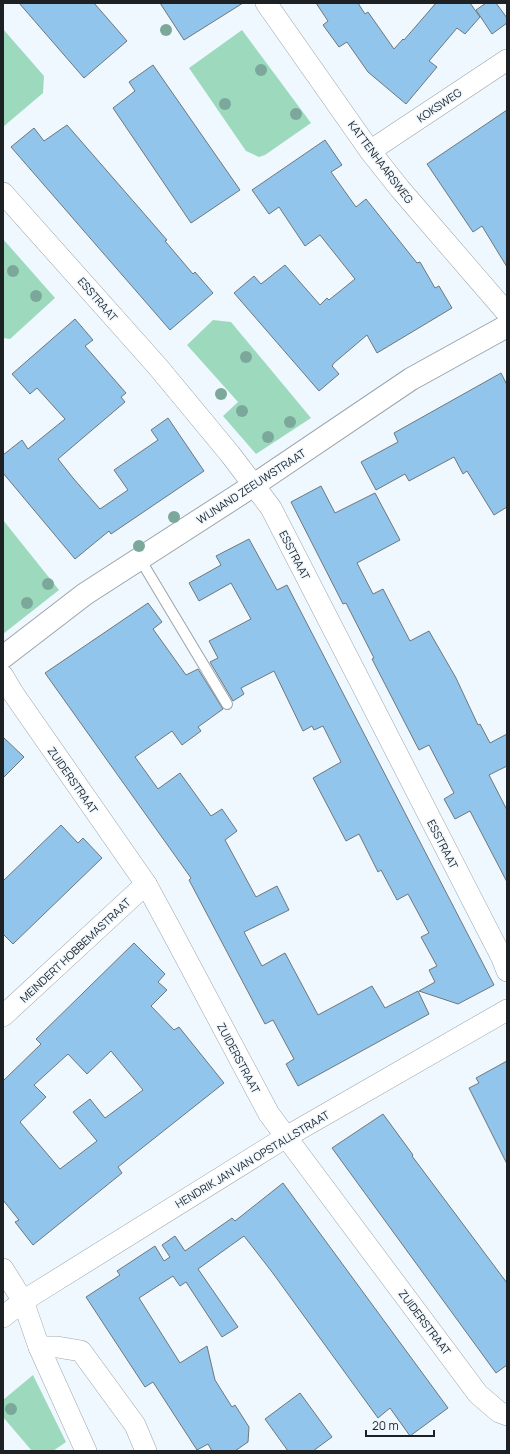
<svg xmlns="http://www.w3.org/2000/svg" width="510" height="1454" font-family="Manrope,sans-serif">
  <rect width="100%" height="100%" fill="#eff8ff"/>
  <g fill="#9ddabd">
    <path d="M 3,29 L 44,76 L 43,93 L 3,127 Z"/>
    <path d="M 242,30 L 311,123 L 265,155 L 259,157 L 246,151 L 189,68 Z"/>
    <path d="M 3,239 L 55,298 L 10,339 L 3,338 Z"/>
    <path d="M 213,320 L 231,322 L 311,418 L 256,454 L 223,416 L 238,402 L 187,345 Z"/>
    <path d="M 3,520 L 59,590 L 3,634 Z"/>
    <path d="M 33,1375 L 66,1442 L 53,1451 L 32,1451 L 3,1417 L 3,1400 Z"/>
  </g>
  <g fill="#92c5eb" stroke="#6f777c" fill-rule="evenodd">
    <path d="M 19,3 L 94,3 L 127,41 L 84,78 Z"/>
    <path d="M 160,3 L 243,3 L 184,40 Z"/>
    <path d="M 316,3 L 358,3 L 365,14 L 368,12 L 394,49 L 403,39 L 404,40 L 436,3 L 470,3 L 480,17 L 465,34 L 457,28 L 429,61 L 437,67 L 406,104 L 368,72 L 347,42 L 339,47 L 323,25 L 328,21 Z"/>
    <path d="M 486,3 L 496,3 L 507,18 L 507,23 L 492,34 L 476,10 Z"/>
    <path d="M 153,65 L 240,190 L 191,223 L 113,108 L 135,91 L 129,82 Z"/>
    <path d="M 507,110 L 507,267 L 482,226 L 473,232 L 427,164 Z"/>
    <path d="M 67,125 L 167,240 L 165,241 L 193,274 L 195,272 L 213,293 L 170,330 L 11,147 L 34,128 L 44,141 Z"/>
    <path d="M 325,140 L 342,165 L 331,172 L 356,207 L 366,199 L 417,263 L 420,262 L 435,288 L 439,286 L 452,308 L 377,353 L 367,335 L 334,363 L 332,366 L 339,374 L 319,391 L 234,293 L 254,276 L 261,284 L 285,265 L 320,305 L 327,298 L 329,300 L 355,279 L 320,235 L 305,246 L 279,207 L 269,214 L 252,190 Z"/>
    <path d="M 75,319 L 93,340 L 85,346 L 126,393 L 121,397 L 125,402 L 58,459 L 73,478 L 100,509 L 128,490 L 114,470 L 158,440 L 151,430 L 168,418 L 204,471 L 111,534 L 109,531 L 75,559 L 3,473 L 3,455 L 22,440 L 28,449 L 65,419 L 37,388 L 30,394 L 12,374 Z"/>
    <path d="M 501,373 L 507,385 L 507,507 L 494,515 L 467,471 L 463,474 L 454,457 L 409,481 L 405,474 L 376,490 L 361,462 L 398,442 L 394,433 Z"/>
    <path d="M 321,486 L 335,513 L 375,493 L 400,540 L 357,563 L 373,594 L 383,589 L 410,641 L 429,631 L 456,678 L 478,725 L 480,724 L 490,743 L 507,734 L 507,766 L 489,775 L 507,810 L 507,882 L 470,811 L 455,819 L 444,799 L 454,793 L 429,745 L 419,750 L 372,659 L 374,658 L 346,603 L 343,604 L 291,502 Z"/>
    <path d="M 249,539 L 277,590 L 287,585 L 494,985 L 458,1004 L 419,991 L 435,982 L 429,970 L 437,966 L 421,937 L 429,933 L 408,894 L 397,900 L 381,870 L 378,872 L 359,834 L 346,841 L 313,778 L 341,762 L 323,726 L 314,730 L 312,726 L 303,731 L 274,671 L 241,688 L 244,694 L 233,701 L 210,662 L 218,658 L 209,641 L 251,619 L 231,583 L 199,601 L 189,583 L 221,565 L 216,556 Z"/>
    <path d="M 148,603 L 162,622 L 153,629 L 186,675 L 198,669 L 223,709 L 198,727 L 201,731 L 182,745 L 172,731 L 135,757 L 158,789 L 180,773 L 211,816 L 222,809 L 237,831 L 225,840 L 256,897 L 277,886 L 289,910 L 244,932 L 262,966 L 285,953 L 318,1015 L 372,986 L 385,1008 L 418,991 L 429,1014 L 298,1086 L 286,1064 L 294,1059 L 273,1020 L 265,1024 L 189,880 L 191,878 L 45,673 Z"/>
    <path d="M 3,737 L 24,757 L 3,778 Z"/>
    <path d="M 61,825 L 78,843 L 83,838 L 102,858 L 13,944 L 3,934 L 3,881 Z"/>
    <path d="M 134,943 L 165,974 L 158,982 L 167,990 L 151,1006 L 174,1030 L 179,1027 L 224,1083 L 118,1167 L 122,1173 L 33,1245 L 15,1222 L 19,1220 L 3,1200 L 3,1081 L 41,1044 L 36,1039 ZM 111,1051 L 143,1090 L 105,1118 L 90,1099 L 73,1112 L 97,1141 L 60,1169 L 20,1122 L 46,1097 L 34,1085 L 68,1054 L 87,1074 Z"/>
    <path d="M 507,1061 L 507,1164 L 469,1088 L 479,1083 L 476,1078 Z"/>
    <path d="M 383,1114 L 413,1155 L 412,1156 L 507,1283 L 507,1365 L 496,1373 L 332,1148 Z"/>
    <path d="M 283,1183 L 448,1408 L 410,1436 L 390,1408 L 378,1418 L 272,1272 L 244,1236 L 198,1269 L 238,1327 L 222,1337 L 186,1282 L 180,1286 L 173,1276 L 139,1298 L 180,1363 L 207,1346 L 215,1380 L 232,1407 L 235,1405 L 249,1427 L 248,1442 L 235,1451 L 212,1451 L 208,1444 L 197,1450 L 153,1382 L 145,1387 L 86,1297 L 120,1275 L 117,1271 L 155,1246 L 164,1261 L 170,1257 L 162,1245 L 175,1236 L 185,1251 L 232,1218 L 235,1221 Z"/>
    <path d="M 300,1393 L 332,1437 L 313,1451 L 288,1451 L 265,1419 Z"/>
  </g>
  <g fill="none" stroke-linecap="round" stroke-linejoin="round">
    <g stroke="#9da5ab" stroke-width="12">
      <path id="lane" d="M 140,559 L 227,704"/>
    </g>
    <g stroke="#9da5ab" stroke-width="22">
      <g id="street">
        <path d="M 266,3 L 370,151 L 400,189 L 507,313"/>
        <path d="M 370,151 L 507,60"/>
        <path d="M 3,193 L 158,367 L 230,454 L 271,508 L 502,958 L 507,971"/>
        <path d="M 3,676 L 13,693 L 146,884 L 171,930 L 269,1114 L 478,1394 L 499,1412 L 507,1415"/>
        <path d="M 3,1016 L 146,884"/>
        <path d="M 3,1269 L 23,1301 L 39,1347 L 86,1451"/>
        <path d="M 3,1317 L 23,1301 L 286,1137 L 507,1010"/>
        <path d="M 39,1347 L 57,1347 L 81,1351 L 135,1425 L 146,1451"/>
      </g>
    </g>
    <g stroke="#9da5ab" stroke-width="24">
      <path id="secondary" d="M 3,657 L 85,594 L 254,485 L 411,379 L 507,326"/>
    </g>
    <use href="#lane" stroke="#fff" stroke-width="10"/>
    <use href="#street" stroke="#fff" stroke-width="21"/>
    <use href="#secondary" stroke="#fff" stroke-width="22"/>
  </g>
  <g fill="#7ca89b">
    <circle cx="166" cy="30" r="6"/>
    <circle cx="261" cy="70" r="6"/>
    <circle cx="225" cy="104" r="6"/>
    <circle cx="296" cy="114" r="6"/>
    <circle cx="13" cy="271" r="6"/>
    <circle cx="36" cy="296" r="6"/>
    <circle cx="246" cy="357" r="6"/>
    <circle cx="221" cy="394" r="6"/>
    <circle cx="242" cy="411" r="6"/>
    <circle cx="290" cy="422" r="6"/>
    <circle cx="268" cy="437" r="6"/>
    <circle cx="174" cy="517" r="6"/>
    <circle cx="139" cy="546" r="6"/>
    <circle cx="48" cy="584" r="6"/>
    <circle cx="27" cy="603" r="6"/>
    <circle cx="11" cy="1409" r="6"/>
  </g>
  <g text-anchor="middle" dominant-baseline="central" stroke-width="3" stroke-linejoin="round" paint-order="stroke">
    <g font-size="11" fill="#1e2124" stroke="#eff8ff">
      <text transform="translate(439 105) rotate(-34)">KOKSWEG</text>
      <text transform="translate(381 162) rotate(53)">KATTENHAARSWEG</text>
      <text transform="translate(98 299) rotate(49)">ESSTRAAT</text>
      <text transform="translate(251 486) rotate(-33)">WIJNAND ZEEUWSTRAAT</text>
      <text transform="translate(295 555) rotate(63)">ESSTRAAT</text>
      <text transform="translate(73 780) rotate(55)">ZUIDERSTRAAT</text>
      <text transform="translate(443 844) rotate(63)">ESSTRAAT</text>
      <text transform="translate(75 950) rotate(-43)">MEINDERT HOBBEMASTRAAT</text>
      <text transform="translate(239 1058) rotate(62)">ZUIDERSTRAAT</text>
      <text transform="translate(252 1159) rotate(-31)">HENDRIK JAN VAN OPSTALLSTRAAT</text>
      <text transform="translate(425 1322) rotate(53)">ZUIDERSTRAAT</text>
    </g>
  </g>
  <rect width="510" height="1454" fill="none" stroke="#1e2124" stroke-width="8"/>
  <path d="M366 1430v6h68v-6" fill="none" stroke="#1e2124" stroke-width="2"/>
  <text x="372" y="1430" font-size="12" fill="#1e2124" stroke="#eff8ff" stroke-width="3" paint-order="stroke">20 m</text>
</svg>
